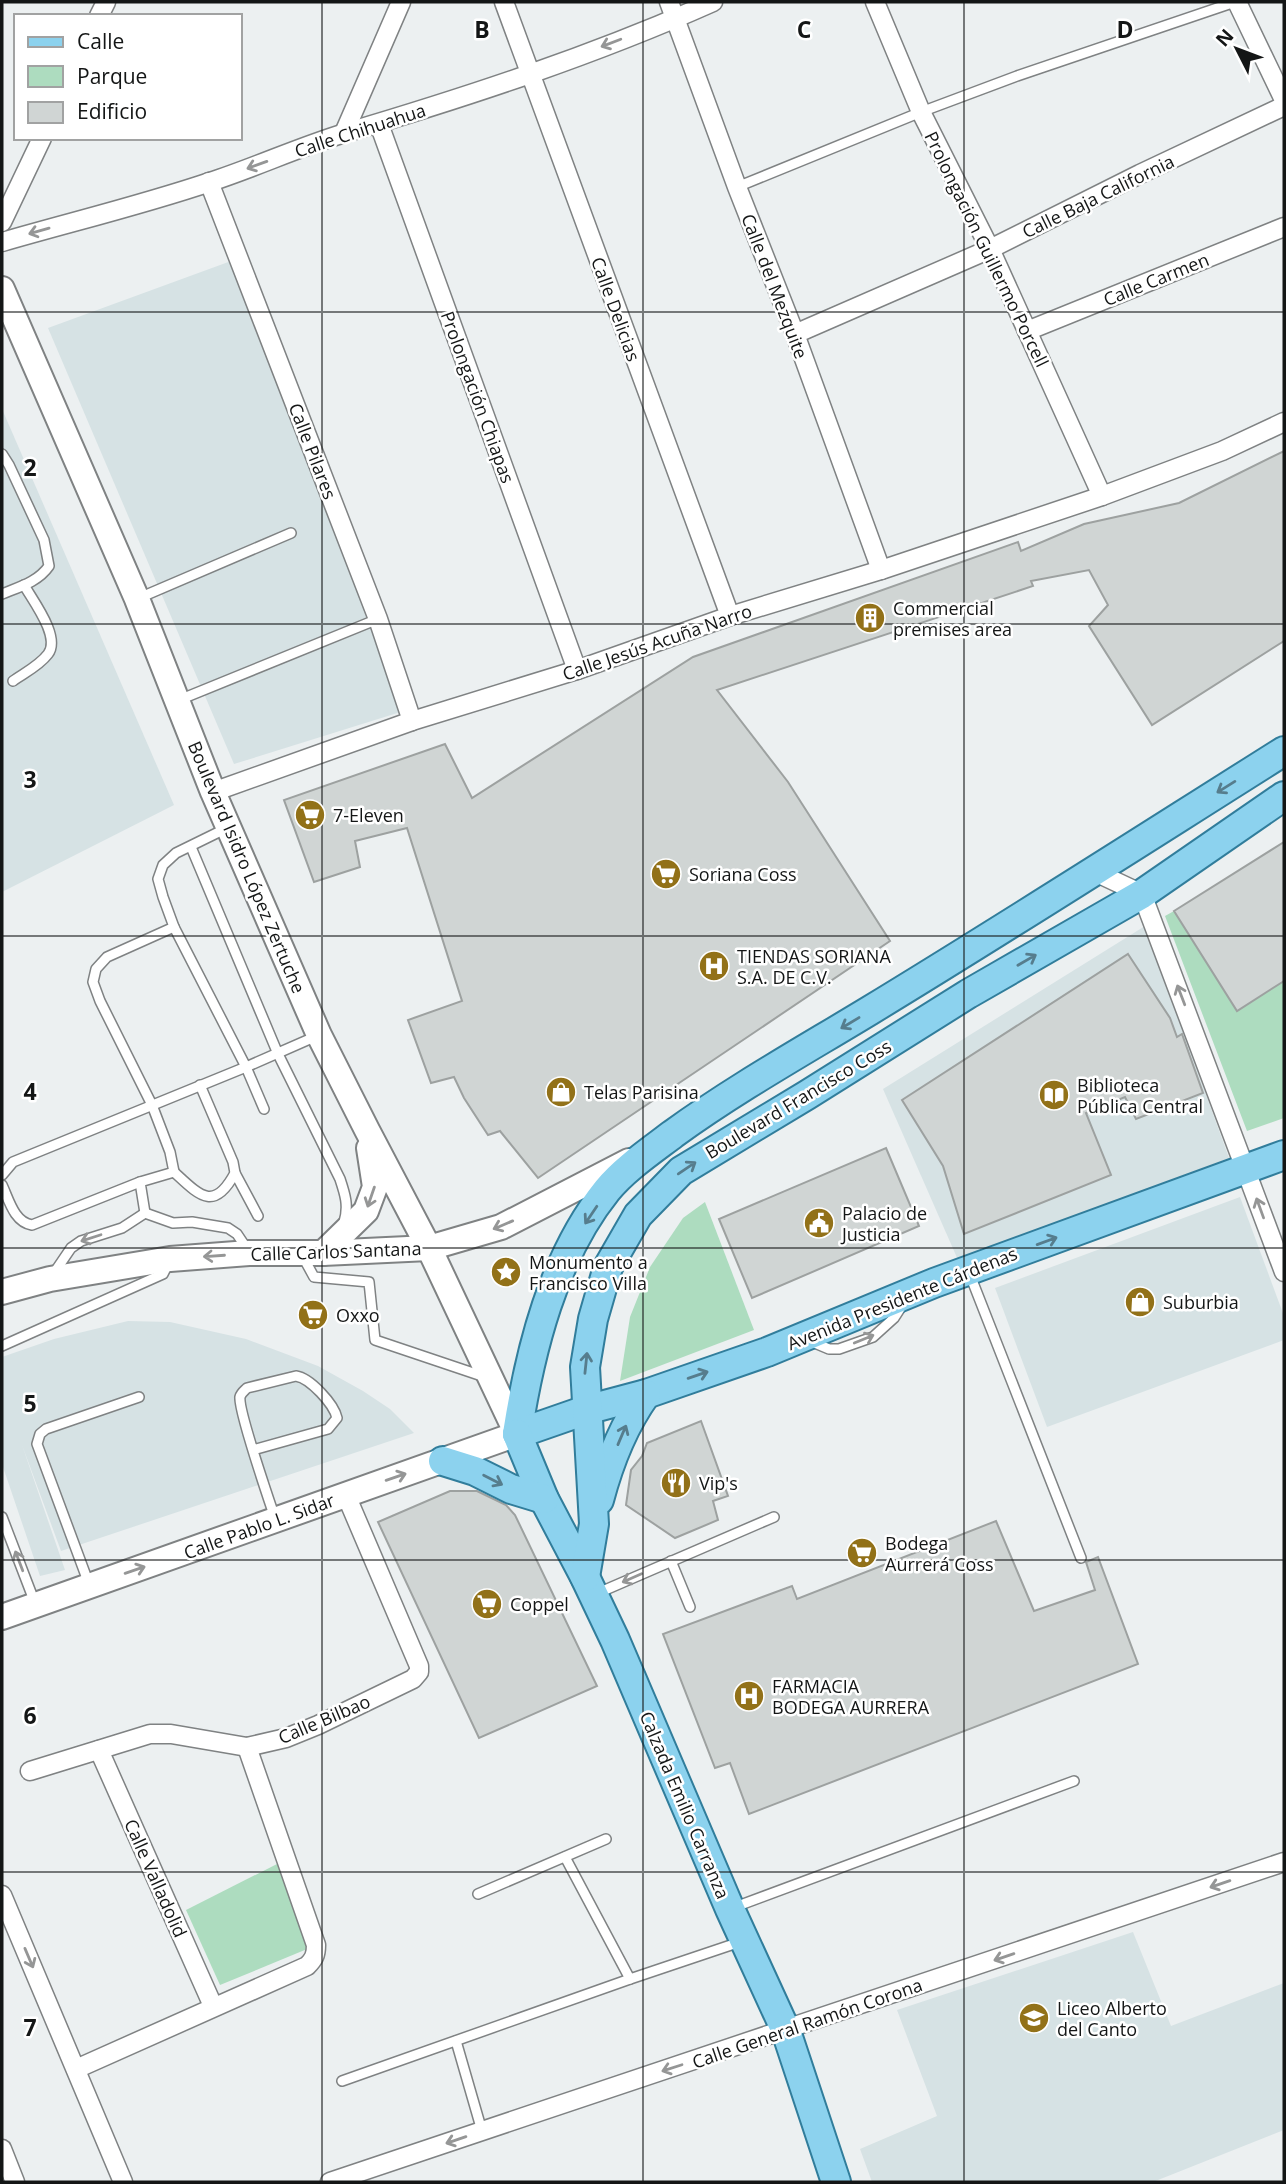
<svg xmlns="http://www.w3.org/2000/svg" width="1286" height="2184" font-family="'Open Sans',sans-serif">
  <rect width="100%" height="100%" fill="#ecf0f1"/>
  <g fill="#d6e2e4">
    <path d="M 242,257 L 407,710 L 234,764 L 48,328 Z"/>
    <path d="M 2,409 L 174,805 L 2,892 Z"/>
    <path d="M 1145,926 L 1229,1158 L 958,1260 L 883,1089 Z"/>
    <path d="M 1240,1197 L 1284,1316 L 1284,1340 L 1047,1427 L 995,1288 Z"/>
    <path d="M 128,1321 L 170,1322 L 246,1339 L 318,1366 L 363,1391 L 390,1409 L 414,1433 L 61,1551 L 22,1445 L 65,1570 L 40,1576 L 2,1464 L 2,1357 L 54,1339 Z"/>
    <path d="M 1133,1932 L 1171,2026 L 1284,1983 L 1284,2130 L 1153,2182 L 872,2182 L 860,2149 L 937,2116 L 897,2010 Z"/>
  </g>
  <g fill="#addcbf">
    <path d="M 1174,911 L 1237,1011 L 1283,981 L 1284,984 L 1284,1118 L 1247,1131 L 1165,916 Z"/>
    <path d="M 705,1202 L 754,1330 L 620,1381 L 630,1317 L 650,1267 L 683,1218 Z"/>
    <path d="M 277,1864 L 312,1947 L 220,1985 L 186,1910 Z"/>
  </g>
  <g fill="#d0d5d4" stroke="#9da1a0" stroke-width="2">
    <path d="M 1284,451 L 1284,641 L 1152,725 L 1089,626 L 1108,605 L 1089,570 L 1031,581 L 1033,586 L 717,690 L 788,782 L 890,941 L 538,1178 L 500,1131 L 488,1135 L 464,1098 L 454,1077 L 431,1083 L 408,1020 L 462,1001 L 407,828 L 355,841 L 360,867 L 314,882 L 284,800 L 445,744 L 472,798 L 693,657 L 1018,542 L 1021,551 L 1084,524 L 1179,503 Z"/>
    <path d="M 1284,842 L 1284,981 L 1237,1011 L 1174,911 Z"/>
    <path d="M 1128,954 L 1170,1018 L 1177,1037 L 1182,1034 L 1203,1093 L 1136,1119 L 1125,1097 L 1086,1113 L 1111,1175 L 964,1234 L 943,1166 L 902,1100 Z"/>
    <path d="M 886,1148 L 919,1226 L 752,1298 L 719,1219 Z"/>
    <path d="M 701,1421 L 728,1496 L 713,1501 L 718,1520 L 675,1538 L 626,1505 L 631,1470 L 642,1456 L 647,1443 Z"/>
    <path d="M 450,1491 L 477,1491 L 506,1505 L 515,1515 L 597,1686 L 479,1738 L 378,1522 Z"/>
    <path d="M 996,1521 L 1034,1611 L 1095,1590 L 1086,1562 L 1098,1557 L 1138,1664 L 749,1814 L 730,1763 L 715,1768 L 663,1634 L 792,1586 L 797,1599 Z"/>
  </g>
  <g fill="none" stroke-linecap="round" stroke-linejoin="round">
    <g stroke="#7f8283" stroke-width="12">
      <g id="lane">
        <path d="M 737,187 L 921,112 L 1017,76 L 1235,2"/>
        <path d="M 2,454 L 9,465 L 44,540 L 49,566 C 38,582 19,587 2,594"/>
        <path d="M 139,598 L 291,533"/>
        <path d="M 13,681 C 24,673 39,666 48,654 C 61,637 33,601 24,585"/>
        <path d="M 179,700 L 378,619"/>
        <path d="M 191,847 L 278,1054 L 340,1179 C 345,1194 349,1206 344,1222"/>
        <path d="M 174,927 L 246,1067 L 264,1109"/>
        <path d="M 174,1172 C 200,1196 214,1212 235,1173 L 233,1162 L 200,1085"/>
        <path d="M 235,1173 L 258,1216"/>
        <path d="M 2,1175 L 13,1162 L 246,1067 L 319,1035"/>
        <path d="M 2,1185 C 9,1200 14,1222 32,1225 L 140,1182"/>
        <path d="M 145,1213 L 140,1182 L 174,1172 L 170,1152 L 152,1105 L 100,1001 L 93,982 L 96,969 L 107,957 L 174,927 L 163,897 L 158,879 L 163,865 L 176,853 L 227,828"/>
        <path d="M 145,1213 L 173,1223 L 192,1222 L 228,1228 L 237,1234 L 247,1249"/>
        <path d="M 302,1255 L 314,1277 L 369,1282 L 375,1340 L 485,1377"/>
        <path d="M 54,1273 L 71,1248 L 81,1241 L 122,1228 L 145,1213"/>
        <path d="M 970,1275 L 1081,1558"/>
        <path d="M 810,1341 L 829,1349 L 839,1349 L 873,1337 L 894,1318 L 903,1304"/>
        <path d="M 2,1346 L 163,1274 L 168,1264"/>
        <path d="M 253,1450 L 328,1429 L 337,1418 C 334,1404 310,1378 296,1376 L 247,1388 C 244,1391 241,1393 240,1397 C 238,1410 269,1500 275,1518"/>
        <path d="M 2,1517 L 35,1603"/>
        <path d="M 671,1561 L 690,1607"/>
        <path d="M 89,1584 L 37,1444 L 40,1434 L 46,1429 L 139,1397"/>
        <path d="M 598,1593 L 774,1517"/>
        <path d="M 565,1857 L 630,1979"/>
        <path d="M 478,1894 L 606,1839"/>
        <path d="M 735,1907 L 1074,1781"/>
        <path d="M 456,2041 L 482,2131"/>
        <path d="M 342,2081 L 630,1979 L 740,1942"/>
      </g>
    </g>
    <g stroke="#7f8283" stroke-width="21">
      <g id="street">
        <path d="M 504,2 L 730,616"/>
        <path d="M 669,2 L 737,187 L 795,334 L 881,570"/>
        <path d="M 875,2 L 921,112 L 990,249 L 1102,496"/>
        <path d="M 1237,2 L 1284,100"/>
        <path d="M 99,16 L 106,2"/>
        <path d="M 379,124 L 577,670"/>
        <path d="M 344,133 L 401,2"/>
        <path d="M 209,182 L 378,619 L 412,721"/>
        <path d="M 2,222 L 42,138"/>
        <path d="M 2,242 C 71,222 142,205 210,182 C 256,167 299,147 345,133 C 470,96 594,55 713,2"/>
        <path d="M 1027,331 L 1284,227"/>
        <path d="M 795,334 L 990,249 L 1140,174 L 1284,106"/>
        <path d="M 213,792 L 412,721 L 577,670 L 730,616 L 881,570 L 1102,496 L 1222,451 L 1284,422"/>
        <path d="M 1093,871 L 1142,894 L 1284,1272"/>
        <path d="M 99,1750 L 213,2006"/>
        <path d="M 30,1771 L 150,1734 L 171,1734 L 247,1747 L 286,1738 L 318,1725 L 413,1679 L 419,1672 L 419,1666 L 346,1495"/>
        <path d="M 2,1895 L 123,2182"/>
        <path d="M 76,2069 L 307,1966 C 314,1959 316,1955 316,1945 L 247,1747"/>
        <path d="M 2,2149 L 15,2182"/>
        <path d="M 330,2182 L 1284,1862"/>
      </g>
    </g>
    <g stroke="#7f8283" stroke-width="28">
      <g id="secondary">
        <path d="M 2,289 L 137,599 L 213,792 L 319,1035 L 367,1130 L 429,1248 L 517,1434 L 2,1617"/>
        <path d="M 323,1253 L 366,1211 L 375,1187 L 369,1148"/>
        <path d="M 2,1292 L 50,1279 L 170,1259 L 249,1253 L 323,1253 L 429,1248 L 501,1227 L 629,1161"/>
      </g>
    </g>
    <g stroke="#317d9b" stroke-width="32">
      <g id="primary">
        <path d="M 517,1434 C 530,1350 553,1257 607,1190 C 624,1169 652,1150 673,1134 C 735,1089 803,1051 869,1011 C 1009,926 1146,838 1284,751"/>
        <path d="M 517,1434 L 586,1410 L 646,1394 L 767,1352 L 934,1283 L 1284,1155"/>
        <path d="M 517,1434 L 544,1499 L 585,1577 L 615,1640 L 730,1909 L 786,2031 L 836,2182"/>
        <path d="M 443,1461 L 475,1471 L 511,1489 L 544,1499"/>
        <path d="M 599,1500 C 609,1462 623,1426 646,1394"/>
        <path d="M 585,1577 L 594,1524 L 585,1367 L 593,1319 L 608,1267 L 638,1215 L 681,1171 L 807,1095 L 968,994 L 1142,894 L 1284,796"/>
      </g>
    </g>
    <use href="#lane" stroke="#fff" stroke-width="9"/>
    <use href="#street" stroke="#fff" stroke-width="18"/>
    <use href="#secondary" stroke="#fff" stroke-width="24"/>
    <use href="#primary" stroke="#8cd2ee" stroke-width="28"/>
  </g>
  <defs><path id="oneway-shaft" d="M-6 0H5M1.5-3L5.5 0L1.5 3" fill="none" stroke-width="1.6" stroke-linecap="round" stroke-linejoin="round" transform="scale(1.75)"/></defs>
  <g stroke="#959696">
    <use href="#oneway-shaft" transform="translate(611 43) rotate(159)"/>
    <use href="#oneway-shaft" transform="translate(257 165) rotate(160)"/>
    <use href="#oneway-shaft" transform="translate(39 231) rotate(164)"/>
    <use href="#oneway-shaft" transform="translate(1181 995) rotate(-111)"/>
    <use href="#oneway-shaft" transform="translate(371 1197) rotate(109)"/>
    <use href="#oneway-shaft" transform="translate(1260 1208) rotate(-110)"/>
    <use href="#oneway-shaft" transform="translate(503 1225) rotate(157)"/>
    <use href="#oneway-shaft" transform="translate(91 1238) rotate(162)"/>
    <use href="#oneway-shaft" transform="translate(214 1256) rotate(176)"/>
    <use href="#oneway-shaft" transform="translate(864 1339) rotate(-22)"/>
    <use href="#oneway-shaft" transform="translate(396 1477) rotate(-19)"/>
    <use href="#oneway-shaft" transform="translate(19 1561) rotate(-111)"/>
    <use href="#oneway-shaft" transform="translate(135 1570) rotate(-19)"/>
    <use href="#oneway-shaft" transform="translate(632 1578) rotate(156)"/>
    <use href="#oneway-shaft" transform="translate(1220 1884) rotate(161)"/>
    <use href="#oneway-shaft" transform="translate(1004 1957) rotate(161)"/>
    <use href="#oneway-shaft" transform="translate(29 1958) rotate(67)"/>
    <use href="#oneway-shaft" transform="translate(672 2068) rotate(162)"/>
    <use href="#oneway-shaft" transform="translate(456 2140) rotate(161)"/>
  </g>
  <g stroke="#567d8d">
    <use href="#oneway-shaft" transform="translate(1226 787) rotate(148)"/>
    <use href="#oneway-shaft" transform="translate(1027 960) rotate(-30)"/>
    <use href="#oneway-shaft" transform="translate(850 1023) rotate(149)"/>
    <use href="#oneway-shaft" transform="translate(687 1168) rotate(-34)"/>
    <use href="#oneway-shaft" transform="translate(591 1215) rotate(124)"/>
    <use href="#oneway-shaft" transform="translate(1047 1241) rotate(-20)"/>
    <use href="#oneway-shaft" transform="translate(586 1363) rotate(-84)"/>
    <use href="#oneway-shaft" transform="translate(698 1375) rotate(-19)"/>
    <use href="#oneway-shaft" transform="translate(622 1435) rotate(-67)"/>
    <use href="#oneway-shaft" transform="translate(493 1480) rotate(27)"/>
  </g>
  <path fill="none" stroke="#141616" stroke-width="2" stroke-opacity="0.55" d="M 322,2 L 322,2182M 643,2 L 643,2182M 964,2 L 964,2182M 2,312 L 1284,312M 2,624 L 1284,624M 2,936 L 1284,936M 2,1248 L 1284,1248M 2,1560 L 1284,1560M 2,1872 L 1284,1872"/>
  <defs>
    <g id="building-disc" transform="scale(1.575)"><circle r="9.5" fill="#927118" stroke="#fff"/><path d="M-4-6H4V6H1V3H-1V6H-4ZM-2.5-4.3h1.7v1.8h-1.7ZM.8-4.3h1.7v1.8H.8ZM-2.5-1h1.7V.8h-1.7ZM.8-1h1.7V.8H.8Z" fill="#fff"/></g>
    <g id="supermarket-disc" transform="scale(1.575)"><circle r="9.5" fill="#927118" stroke="#fff"/><path d="M-6-5.5h2.5l.6 2H6L4.5 2H-2.5L-4.4-4H-6ZM-1.5 3.2a1.3 1.3 0 1 0 .1 0ZM3 3.2a1.3 1.3 0 1 0 .1 0Z" fill="#fff"/></g>
    <g id="hospital-disc" transform="scale(1.575)"><circle r="9.5" fill="#927118" stroke="#fff"/><path d="M-5-5h3v3.5h4V-5h3V5h-3V1.5h-4V5h-3Z" fill="#fff"/></g>
    <g id="shop-disc" transform="scale(1.575)"><circle r="9.5" fill="#927118" stroke="#fff"/><path d="M-5-2.5h2.3a2.7 3.5 0 0 1 5.4 0H5L5.5 6h-11ZM-1.5-2.5h3a1.5 2.3 0 0 0-3 0Z" fill="#fff"/></g>
    <g id="library-disc" transform="scale(1.575)"><circle r="9.5" fill="#927118" stroke="#fff"/><path d="M-6-4Q-3-5.5-.7-3.5V5Q-3 3-6 4ZM6-4Q3-5.5 .7-3.5V5Q3 3 6 4Z" fill="#fff"/></g>
    <g id="civic-disc" transform="scale(1.575)"><circle r="9.5" fill="#927118" stroke="#fff"/><path d="M-.6-6.5H3V-4.5H.6V-3L4-1V1h2V6H-6V1h2V-1L-.6-3ZM-1.2 2.5V6h2.4V2.5Z" fill="#fff"/></g>
    <g id="sight-disc" transform="scale(1.575)"><circle r="9.5" fill="#927118" stroke="#fff"/><path d="M0-6L1.8-2.2L6-1.7L2.9 1.2L3.7 5.4L0 3.3L-3.7 5.4L-2.9 1.2L-6-1.7L-1.8-2.2Z" fill="#fff"/></g>
    <g id="restaurant-disc" transform="scale(1.575)"><circle r="9.5" fill="#927118" stroke="#fff"/><path d="M-5-6h1v4h1v-4h1v4h1v-4h1v5L-1.5 .5V6h-2V.5L-5-1ZM5-6V6H3V1.5H1.5Q1.5-4 5-6Z" fill="#fff"/></g>
    <g id="school-disc" transform="scale(1.575)"><circle r="9.5" fill="#927118" stroke="#fff"/><path d="M0-5L7-2L0 1L-7-2ZM-4 1L0 2.5L4 1V4Q0 6-4 4Z" fill="#fff"/></g>
  </defs>
  <g fill-rule="evenodd">
    <use href="#building-disc" x="870" y="618"/>
    <use href="#supermarket-disc" x="310" y="815"/>
    <use href="#supermarket-disc" x="666" y="874"/>
    <use href="#hospital-disc" x="714" y="966"/>
    <use href="#shop-disc" x="561" y="1092"/>
    <use href="#library-disc" x="1054" y="1095"/>
    <use href="#civic-disc" x="819" y="1223"/>
    <use href="#sight-disc" x="506" y="1272"/>
    <use href="#shop-disc" x="1140" y="1302"/>
    <use href="#supermarket-disc" x="313" y="1315"/>
    <use href="#restaurant-disc" x="676" y="1483"/>
    <use href="#supermarket-disc" x="862" y="1553"/>
    <use href="#supermarket-disc" x="487" y="1604"/>
    <use href="#hospital-disc" x="749" y="1696"/>
    <use href="#school-disc" x="1034" y="2018"/>
  </g>
  <g text-anchor="middle" dominant-baseline="central" stroke-width="5" stroke-linejoin="round" paint-order="stroke">
    <g font-size="18" fill="#141616" stroke="#fff">
      <text transform="translate(360 130) rotate(-18)">Calle Chihuahua</text>
      <text transform="translate(1098 196) rotate(-26)">Calle Baja California</text>
      <text transform="translate(987 249) rotate(64)">Prolongación Guillermo Porcell</text>
      <text transform="translate(1156 279) rotate(-22)">Calle Carmen</text>
      <text transform="translate(775 286) rotate(69)">Calle del Mezquite</text>
      <text transform="translate(616 309) rotate(70)">Calle Delicias</text>
      <text transform="translate(478 397) rotate(70)">Prolongación Chiapas</text>
      <text transform="translate(313 451) rotate(69)">Calle Pilares</text>
      <text transform="translate(657 642) rotate(-19)">Calle Jesús Acuña Narro</text>
      <text transform="translate(247 867) rotate(67)">Boulevard Isidro López Zertuche</text>
      <text transform="translate(798 1099) rotate(-31)">Boulevard Francisco Coss</text>
      <text transform="translate(336 1251) rotate(-2)">Calle Carlos Santana</text>
      <text transform="translate(902 1298) rotate(-22)">Avenida Presidente Cárdenas</text>
      <text transform="translate(259 1526) rotate(-20)">Calle Pablo L. Sidar</text>
      <text transform="translate(324 1719) rotate(-23)">Calle Bilbao</text>
      <text transform="translate(685 1805) rotate(67)">Calzada Emilio Carranza</text>
      <text transform="translate(156 1878) rotate(66)">Calle Valladolid</text>
      <text transform="translate(807 2023) rotate(-19)">Calle General Ramón Corona</text>
    </g>
    <g font-size="18" fill="#141616" stroke="#fff" text-anchor="start">
      <text x="893" y="608">Commercial<tspan x="893" dy="21">premises area</tspan></text>
      <text x="333" y="815">7-Eleven</text>
      <text x="689" y="874">Soriana Coss</text>
      <text x="737" y="956">TIENDAS SORIANA<tspan x="737" dy="21">S.A. DE C.V.</tspan></text>
      <text x="1077" y="1085">Biblioteca<tspan x="1077" dy="21">Pública Central</tspan></text>
      <text x="584" y="1092">Telas Parisina</text>
      <text x="842" y="1213">Palacio de<tspan x="842" dy="21">Justicia</tspan></text>
      <text x="529" y="1262">Monumento a<tspan x="529" dy="21">Francisco Villa</tspan></text>
      <text x="1163" y="1302">Suburbia</text>
      <text x="336" y="1315">Oxxo</text>
      <text x="699" y="1483">Vip's</text>
      <text x="885" y="1543">Bodega<tspan x="885" dy="21">Aurrerá Coss</tspan></text>
      <text x="510" y="1604">Coppel</text>
      <text x="772" y="1686">FARMACIA<tspan x="772" dy="21">BODEGA AURRERA</tspan></text>
      <text x="1057" y="2008">Liceo Alberto<tspan x="1057" dy="21">del Canto</tspan></text>
    </g>
  </g>
  <g font-size="23" text-anchor="middle" font-weight="bold" fill="#141616" stroke="#fff" stroke-width="5" stroke-linejoin="round" paint-order="stroke">
    <text x="482" y="38">B</text>
    <text x="804" y="38">C</text>
    <text x="1125" y="38">D</text>
    <text x="30" y="476">2</text>
    <text x="30" y="788">3</text>
    <text x="30" y="1100">4</text>
    <text x="30" y="1412">5</text>
    <text x="30" y="1724">6</text>
    <text x="30" y="2036">7</text>
  </g>
  <rect width="1286" height="2184" fill="none" stroke="#141616" stroke-width="7"/>
  <rect x="14" y="14" width="228" height="126" fill="#ffffff" stroke="#a1a2a2" stroke-width="2"/>
  <rect x="28" y="37" width="35" height="10" fill="#8cd2ee" stroke="#a1a2a2" stroke-width="2"/>
  <text x="77" y="49" font-size="21" fill="#141616">Calle</text>
  <rect x="28" y="66" width="35" height="21" fill="#addcbf" stroke="#a1a2a2" stroke-width="2"/>
  <text x="77" y="84" font-size="21" fill="#141616">Parque</text>
  <rect x="28" y="102" width="35" height="21" fill="#d0d5d4" stroke="#a1a2a2" stroke-width="2"/>
  <text x="77" y="119" font-size="21" fill="#141616">Edificio</text>
  <g transform="translate(1237 49) rotate(312)" stroke="#ffffff" stroke-width="5" paint-order="stroke">
  <path d="M0-5L12 26L0 18L-12 26Z" fill="#141616"/>
  <text y="-10" font-size="19" font-weight="bold" text-anchor="middle" fill="#141616">N</text>
  </g>
</svg>
